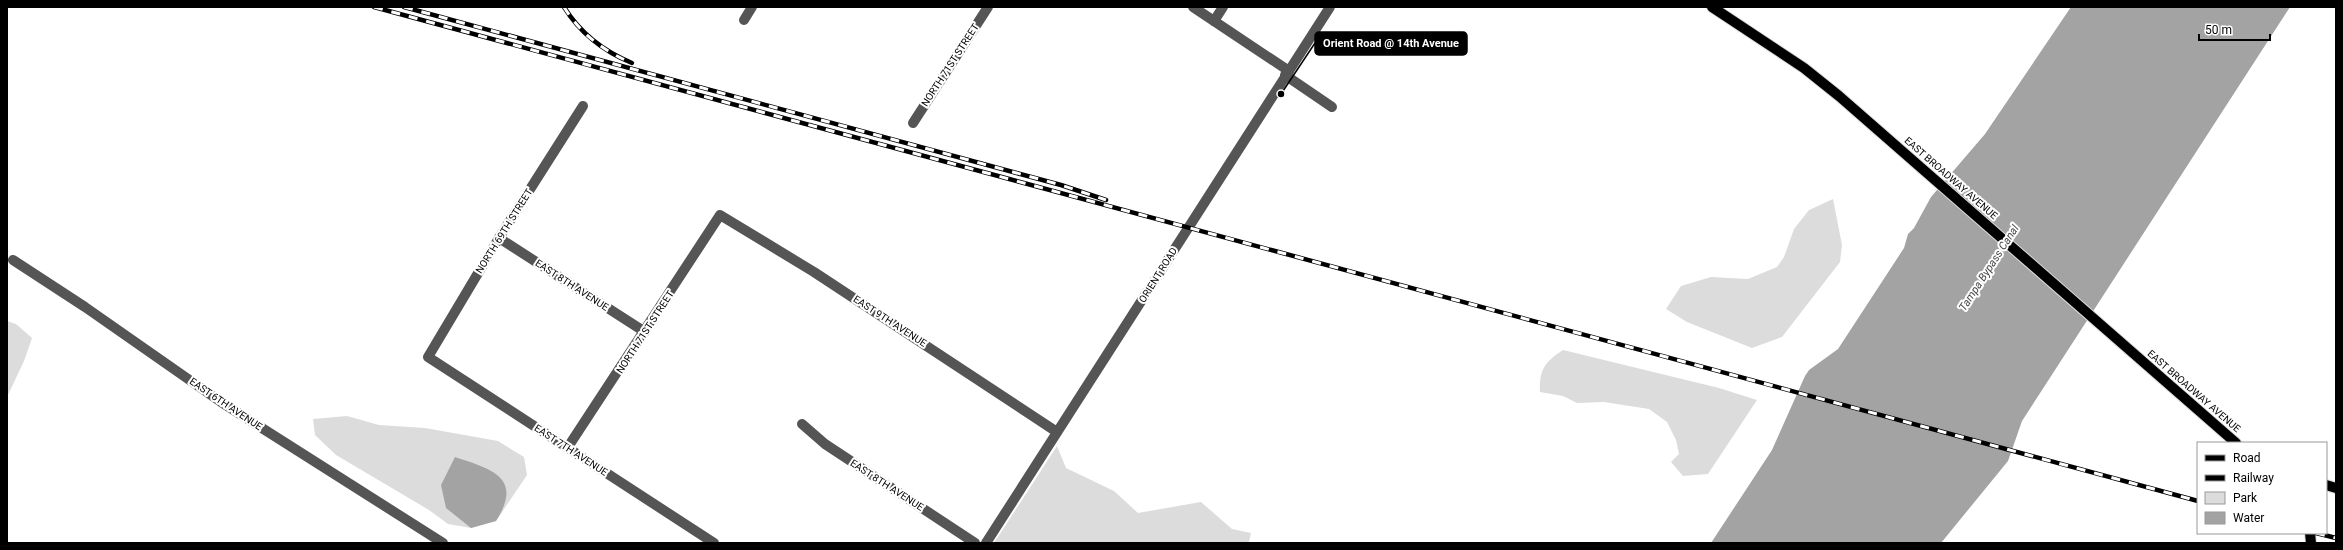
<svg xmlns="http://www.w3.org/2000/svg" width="2343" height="550" font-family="Roboto,sans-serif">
  <rect width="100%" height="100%" fill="#fff"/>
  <g fill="#dcdcdc">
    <path d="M 1833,199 L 1842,245 L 1840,262 L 1782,337 L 1752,348 L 1687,322 L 1666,309 L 1681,286 L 1711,277 L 1748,279 L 1777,267 L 1784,257 L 1794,229 L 1809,210 Z"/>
    <path d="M 7,321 L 16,324 L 32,338 L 24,361 L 7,397 Z"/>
    <path d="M 1563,350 L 1719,388 L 1757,400 L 1708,474 L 1683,476 L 1671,462 L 1679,454 L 1676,440 L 1667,422 L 1649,409 L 1604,402 L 1577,403 L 1563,396 L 1540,392 C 1539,369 1545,362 1563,350 Z"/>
    <path d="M 347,416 L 379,425 L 425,428 L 498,441 L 524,457 L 527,475 L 496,521 L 471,528 L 448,524 L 429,510 L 336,455 L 315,435 L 313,419 Z"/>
    <path d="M 1057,446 L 1066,468 L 1114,491 L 1138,513 L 1201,502 L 1232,529 L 1251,533 L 1249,542 L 994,543 Z"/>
  </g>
  <g fill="#a3a3a3">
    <path d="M 2071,7 L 2290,7 L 2022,421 L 2008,461 L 1941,543 L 1711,543 L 1772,450 L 1805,376 L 1809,370 L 1838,349 L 1904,248 L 1908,234 L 1914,228 L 1931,197 L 1985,134 Z"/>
    <path d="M 455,457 C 491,469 524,477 496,521 L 471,528 L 446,508 L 441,485 Z"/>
  </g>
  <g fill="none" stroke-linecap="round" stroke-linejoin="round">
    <g stroke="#dbdbdb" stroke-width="12">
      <g id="major">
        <path d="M 1712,7 L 1804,68 L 1839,96 L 2236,443"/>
        <path d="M 2326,485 L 2336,488"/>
        <path d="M 2310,533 L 2311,543"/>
      </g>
    </g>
    <g stroke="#555" stroke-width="10">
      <path d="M 1193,7 L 1289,71"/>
      <path d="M 744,20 L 752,7"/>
      <path d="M 1214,21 L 1223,7"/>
      <path d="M 1285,75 L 1332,107"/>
      <path d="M 583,106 L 499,238 L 428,357 L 714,543"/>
      <path d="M 913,123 L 988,7"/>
      <path d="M 499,238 L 645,332"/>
      <path d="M 13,260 L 85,307 L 221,402 L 443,543"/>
      <path d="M 802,424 L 825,444 L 975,543"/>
      <path d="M 568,447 L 720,215 L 814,272 L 1057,432"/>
      <path d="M 986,543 L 1330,7"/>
    </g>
    <use href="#major" stroke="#000" stroke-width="10"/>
    <g stroke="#000" stroke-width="4.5">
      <g id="rail">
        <path d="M 374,7 L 2198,501"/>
        <path d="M 404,7 L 1061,185 L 1106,200"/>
        <path d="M 564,7 C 580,33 603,51 632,63"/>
        <path d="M 2316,533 L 2336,538"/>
      </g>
    </g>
    <use href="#rail" stroke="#fff" stroke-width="3" stroke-dasharray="9" stroke-linecap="butt"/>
  </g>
  <g text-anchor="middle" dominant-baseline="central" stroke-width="4" stroke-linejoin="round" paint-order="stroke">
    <g font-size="10" fill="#000" stroke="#fff">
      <text transform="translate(950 65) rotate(-57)">NORTH 71ST STREET</text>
      <text transform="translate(1951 178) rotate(41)">EAST BROADWAY AVENUE</text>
      <text transform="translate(504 231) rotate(-58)">NORTH 69TH STREET</text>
      <text transform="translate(1158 275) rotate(-58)">ORIENT ROAD</text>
      <text transform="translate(572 285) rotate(33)">EAST 8TH AVENUE</text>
      <text transform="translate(890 321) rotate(33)">EAST 9TH AVENUE</text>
      <text transform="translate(645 332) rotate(-57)">NORTH 71ST STREET</text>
      <text transform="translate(2194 391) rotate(41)">EAST BROADWAY AVENUE</text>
      <text transform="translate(226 404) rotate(34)">EAST 6TH AVENUE</text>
      <text transform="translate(571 450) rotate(33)">EAST 7TH AVENUE</text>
      <text transform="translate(887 485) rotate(33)">EAST 8TH AVENUE</text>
    </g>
    <g font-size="11" font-style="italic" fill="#444" stroke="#fff">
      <text transform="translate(1989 268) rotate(-57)">Tampa Bypass Canal</text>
    </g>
  </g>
  <path fill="none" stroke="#000" stroke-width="1.5" d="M1281 94L1315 43"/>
  <circle fill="#000" stroke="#fff" stroke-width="1.5" cx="1281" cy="94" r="4"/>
  <rect fill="#000" stroke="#000" stroke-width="1.5" x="1315" y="32" width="152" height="23" rx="4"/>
  <g font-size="11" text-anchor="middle" font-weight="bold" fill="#fff">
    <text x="1391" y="47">Orient Road @ 14th Avenue</text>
  </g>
  <rect width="2343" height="550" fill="none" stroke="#000000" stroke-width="16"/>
  <rect x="2197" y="442" width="130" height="92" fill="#ffffff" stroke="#999999"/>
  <rect x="2205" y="455" width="20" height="6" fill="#000000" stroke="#999999"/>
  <text x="2233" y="462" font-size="12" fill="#000000">Road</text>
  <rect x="2205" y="475" width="20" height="6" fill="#000000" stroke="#999999"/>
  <text x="2233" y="482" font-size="12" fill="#000000">Railway</text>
  <rect x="2205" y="492" width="20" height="12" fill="#dcdcdc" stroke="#999999"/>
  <text x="2233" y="502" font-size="12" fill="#000000">Park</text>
  <rect x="2205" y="512" width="20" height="12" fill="#a3a3a3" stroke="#999999"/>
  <text x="2233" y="522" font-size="12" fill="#000000">Water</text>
  <path d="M2199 34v6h71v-6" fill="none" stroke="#000000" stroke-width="2"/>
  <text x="2205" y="34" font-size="12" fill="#000000" stroke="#ffffff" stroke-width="3" paint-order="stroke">50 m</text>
</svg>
